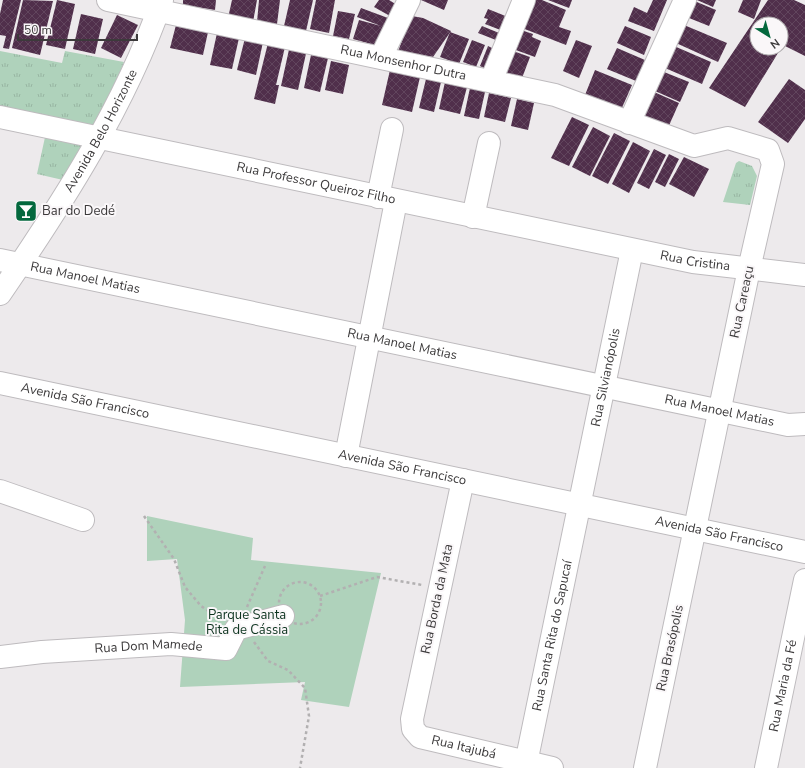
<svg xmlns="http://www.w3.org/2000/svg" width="805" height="768" font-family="'Nunito Sans',sans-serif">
  <defs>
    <pattern id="grass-tufts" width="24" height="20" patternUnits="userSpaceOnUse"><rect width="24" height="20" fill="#afd2bb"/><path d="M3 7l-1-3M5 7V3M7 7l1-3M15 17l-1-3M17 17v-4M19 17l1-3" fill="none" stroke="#97b5a2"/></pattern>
    <pattern id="building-cross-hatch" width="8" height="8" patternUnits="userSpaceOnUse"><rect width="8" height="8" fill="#502f4b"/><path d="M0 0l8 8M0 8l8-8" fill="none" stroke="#61455d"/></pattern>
  </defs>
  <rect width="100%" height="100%" fill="#edeaec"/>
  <g fill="url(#grass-tufts)">
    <path d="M 0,51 L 62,63 L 65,51 L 124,62 L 99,126 L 0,107 Z"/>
    <path d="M 47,128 L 90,137 L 63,180 L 37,174 Z"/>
    <path d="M 739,161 L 752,166 L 757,176 L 750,205 L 723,202 L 736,163 Z"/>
  </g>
  <path fill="#afd2bb" d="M 147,516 L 253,538 L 251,560 L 381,573 L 349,707 L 301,700 L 305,682 L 180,687 L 185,620 L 177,559 L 147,561 Z"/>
  <g fill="url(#building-cross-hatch)">
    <path d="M 3,0 L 21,0 L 9,49 L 3,48 L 6,36 L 0,35 L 0,14 Z"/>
    <path d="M 23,0 L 53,1 L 40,55 L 12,48 Z"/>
    <path d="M 57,0 L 75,4 L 65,49 L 46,45 Z"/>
    <path d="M 183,0 L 216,0 L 215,10 L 183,5 Z"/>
    <path d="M 232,0 L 257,0 L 253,22 L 228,18 Z"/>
    <path d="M 259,0 L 280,0 L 277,24 L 257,22 Z"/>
    <path d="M 290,0 L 313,0 L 306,31 L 284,26 Z"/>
    <path d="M 316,0 L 335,0 L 329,33 L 310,29 Z"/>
    <path d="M 379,0 L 389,0 L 397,5 L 390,16 L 374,7 Z"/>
    <path d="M 421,0 L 448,0 L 444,10 Z"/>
    <path d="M 531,0 L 542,0 L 566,10 L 559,27 L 571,31 L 566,45 L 522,28 Z"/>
    <path d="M 548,0 L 572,0 L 569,8 Z"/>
    <path d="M 653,0 L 667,0 L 654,31 L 628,21 L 634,7 L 647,13 Z"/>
    <path d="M 692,0 L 716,10 L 709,26 L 684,16 Z"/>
    <path d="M 697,0 L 716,0 L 713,7 Z"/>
    <path d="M 743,0 L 761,0 L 754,19 L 738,12 Z"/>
    <path d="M 768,0 L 794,0 L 805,5 L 805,56 L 783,45 L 781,48 L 781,24 L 757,24 L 757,48 L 781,48 L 745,107 L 709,88 Z"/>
    <path d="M 361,8 L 388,18 L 378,46 L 353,39 L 359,20 L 381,26 L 357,17 Z"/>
    <path d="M 488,9 L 508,17 L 503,31 L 485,24 L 488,19 L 484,18 Z"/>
    <path d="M 338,11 L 355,14 L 349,39 L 333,36 Z"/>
    <path d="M 81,14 L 103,19 L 95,54 L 73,49 Z"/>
    <path d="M 117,15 L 138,25 L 121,58 L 101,48 Z"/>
    <path d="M 412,16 L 423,18 L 451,31 L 433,57 L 398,51 Z"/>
    <path d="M 176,25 L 208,32 L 203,55 L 170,48 Z"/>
    <path d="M 684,25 L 727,43 L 718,62 L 676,43 Z"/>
    <path d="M 482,26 L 504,35 L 501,42 L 478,33 Z"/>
    <path d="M 625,26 L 651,37 L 644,55 L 617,43 Z"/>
    <path d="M 521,30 L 533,34 L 532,37 L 541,41 L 535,57 L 513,49 Z"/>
    <path d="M 450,32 L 469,39 L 459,64 L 440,57 Z"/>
    <path d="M 217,33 L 239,38 L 232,69 L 210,65 Z"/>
    <path d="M 245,38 L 263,42 L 256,75 L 237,70 Z"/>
    <path d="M 472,40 L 485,45 L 476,67 L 463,62 Z"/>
    <path d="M 576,40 L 592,46 L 579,78 L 563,71 Z"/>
    <path d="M 268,43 L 285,47 L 276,85 L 279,85 L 275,104 L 254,99 Z"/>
    <path d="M 290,45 L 307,49 L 298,90 L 281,86 Z"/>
    <path d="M 488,46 L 496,50 L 488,70 L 480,66 Z"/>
    <path d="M 674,46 L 711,62 L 702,84 L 665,68 Z"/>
    <path d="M 617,48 L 645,60 L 636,81 L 607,69 Z"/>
    <path d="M 513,51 L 530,57 L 522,78 L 503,74 Z"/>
    <path d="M 311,55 L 328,58 L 320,92 L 304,88 Z"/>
    <path d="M 331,61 L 349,65 L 343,94 L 325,90 Z"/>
    <path d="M 390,70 L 420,77 L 412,112 L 382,105 Z"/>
    <path d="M 595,70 L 632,85 L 621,110 L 585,95 Z"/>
    <path d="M 664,72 L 689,82 L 680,102 L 655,91 Z"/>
    <path d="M 426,79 L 441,82 L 434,112 L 419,108 Z"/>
    <path d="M 789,79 L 805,90 L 805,119 L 788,143 L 758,122 Z"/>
    <path d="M 445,82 L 467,87 L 460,114 L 439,109 Z"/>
    <path d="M 470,88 L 485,92 L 479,119 L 464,116 Z"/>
    <path d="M 654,92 L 679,103 L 667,130 L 642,120 Z"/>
    <path d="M 489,93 L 511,98 L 505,122 L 484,117 Z"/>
    <path d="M 517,99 L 534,103 L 528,130 L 511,126 Z"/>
    <path d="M 572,117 L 589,125 L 569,166 L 551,158 Z"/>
    <path d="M 593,127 L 610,136 L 590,176 L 572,167 Z"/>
    <path d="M 614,133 L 630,141 L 608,184 L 592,176 Z"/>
    <path d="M 633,142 L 650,151 L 629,193 L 612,184 Z"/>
    <path d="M 654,149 L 666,155 L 649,189 L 637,183 Z"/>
    <path d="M 669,154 L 679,159 L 665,187 L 655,182 Z"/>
    <path d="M 684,157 L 709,169 L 694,197 L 669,184 Z"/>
  </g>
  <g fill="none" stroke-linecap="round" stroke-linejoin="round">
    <g stroke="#bebbbe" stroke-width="24">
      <g id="minor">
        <path id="s1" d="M 108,0 L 555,95 L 694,146 L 728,138 L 768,150 L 773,164 L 749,269 L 645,768"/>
        <path d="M 381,57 L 409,0"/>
        <path d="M 491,81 L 524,0"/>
        <path id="s2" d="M 0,117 L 693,262 L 805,275"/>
        <path d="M 629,123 L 685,0"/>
        <path d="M 378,197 L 392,129"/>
        <path d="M 473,217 L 489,143"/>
        <path id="s3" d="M 0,260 L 788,425 L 805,424"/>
        <path id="s4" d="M 0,294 C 63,202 125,106 162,0"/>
        <path id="s5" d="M 0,383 L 805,552"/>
        <path d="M 346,456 L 396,201"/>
        <path id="s6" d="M 463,480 L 412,719 L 413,729 L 420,737 L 552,768"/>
        <path d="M 0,491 L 83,520"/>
        <path id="s7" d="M 0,657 L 42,652 L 171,644 L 226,649 L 236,629 L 283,616"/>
        <path id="s8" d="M 525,768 L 632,250"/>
        <path id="s9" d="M 766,768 L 805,580"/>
      </g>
    </g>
    <g stroke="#b2b0b1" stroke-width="2.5" stroke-dasharray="3 3" stroke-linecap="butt">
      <path d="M 144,516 L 174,559 L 185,587 L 201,606 L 220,619"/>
      <circle cx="300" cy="603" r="21"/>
      <path d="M 320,596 L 377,577 L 422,585"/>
      <path d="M 247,607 L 265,566"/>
      <path d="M 254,642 L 268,661 L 288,670 L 305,688 L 309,716 L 300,768"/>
    </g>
    <use href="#minor" stroke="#fff" stroke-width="22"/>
  </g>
  <defs>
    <g id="bar-square" transform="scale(1.15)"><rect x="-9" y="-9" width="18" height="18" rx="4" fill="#03683d" stroke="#faf7f9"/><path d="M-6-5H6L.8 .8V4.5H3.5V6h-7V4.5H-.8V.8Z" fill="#fff"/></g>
  </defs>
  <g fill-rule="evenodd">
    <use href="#bar-square" x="26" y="211"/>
  </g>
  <g text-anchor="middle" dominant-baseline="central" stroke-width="4" stroke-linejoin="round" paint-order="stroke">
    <g font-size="13" fill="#3c3a3b" stroke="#faf7f9">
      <text stroke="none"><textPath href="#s1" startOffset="302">Rua Monsenhor Dutra</textPath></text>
      <text stroke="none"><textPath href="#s4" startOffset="192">Avenida Belo Horizonte</textPath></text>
      <text stroke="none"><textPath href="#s2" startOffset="323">Rua Professor Queiroz Filho</textPath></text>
      <text stroke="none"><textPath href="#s2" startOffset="710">Rua Cristina</textPath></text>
      <text stroke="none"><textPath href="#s3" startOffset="87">Rua Manoel Matias</textPath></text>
      <text transform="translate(742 302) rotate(-78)">Rua Careaçu</text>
      <text stroke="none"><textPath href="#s3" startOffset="411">Rua Manoel Matias</textPath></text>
      <text stroke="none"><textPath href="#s8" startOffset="399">Rua Silvianópolis</textPath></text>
      <text stroke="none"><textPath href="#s5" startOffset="87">Avenida São Francisco</textPath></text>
      <text stroke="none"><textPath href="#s3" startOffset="735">Rua Manoel Matias</textPath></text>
      <text stroke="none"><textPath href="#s5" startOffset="411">Avenida São Francisco</textPath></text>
      <text stroke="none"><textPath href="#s5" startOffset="735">Avenida São Francisco</textPath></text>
      <text transform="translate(437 599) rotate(-78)">Rua Borda da Mata</text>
      <text stroke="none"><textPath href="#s8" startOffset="135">Rua Santa Rita do Sapucaí</textPath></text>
      <text stroke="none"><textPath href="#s7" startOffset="149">Rua Dom Mamede</textPath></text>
      <text transform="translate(670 648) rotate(-78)">Rua Brasópolis</text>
      <text stroke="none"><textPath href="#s9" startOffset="84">Rua Maria da Fé</textPath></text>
      <text stroke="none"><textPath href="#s6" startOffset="310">Rua Itajubá</textPath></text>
    </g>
    <g font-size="13" fill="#3c3a3b" stroke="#faf7f9" text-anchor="start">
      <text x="42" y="211">Bar do Dedé</text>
    </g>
    <g font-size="13" fill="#0d341f" stroke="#faf7f9">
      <text x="247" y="615">Parque Santa<tspan x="247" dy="15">Rita de Cássia</tspan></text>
    </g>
  </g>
  <g transform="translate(769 36) rotate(143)"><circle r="19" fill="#faf7f9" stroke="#aeabad"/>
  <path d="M0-3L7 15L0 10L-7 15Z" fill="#03683d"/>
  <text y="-6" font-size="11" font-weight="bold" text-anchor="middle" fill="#3c3a3b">N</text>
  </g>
  <path d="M18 34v6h119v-6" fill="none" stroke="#3c3a3b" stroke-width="2"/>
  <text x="24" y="34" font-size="12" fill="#3c3a3b" stroke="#faf7f9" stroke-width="3" paint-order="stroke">50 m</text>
</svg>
